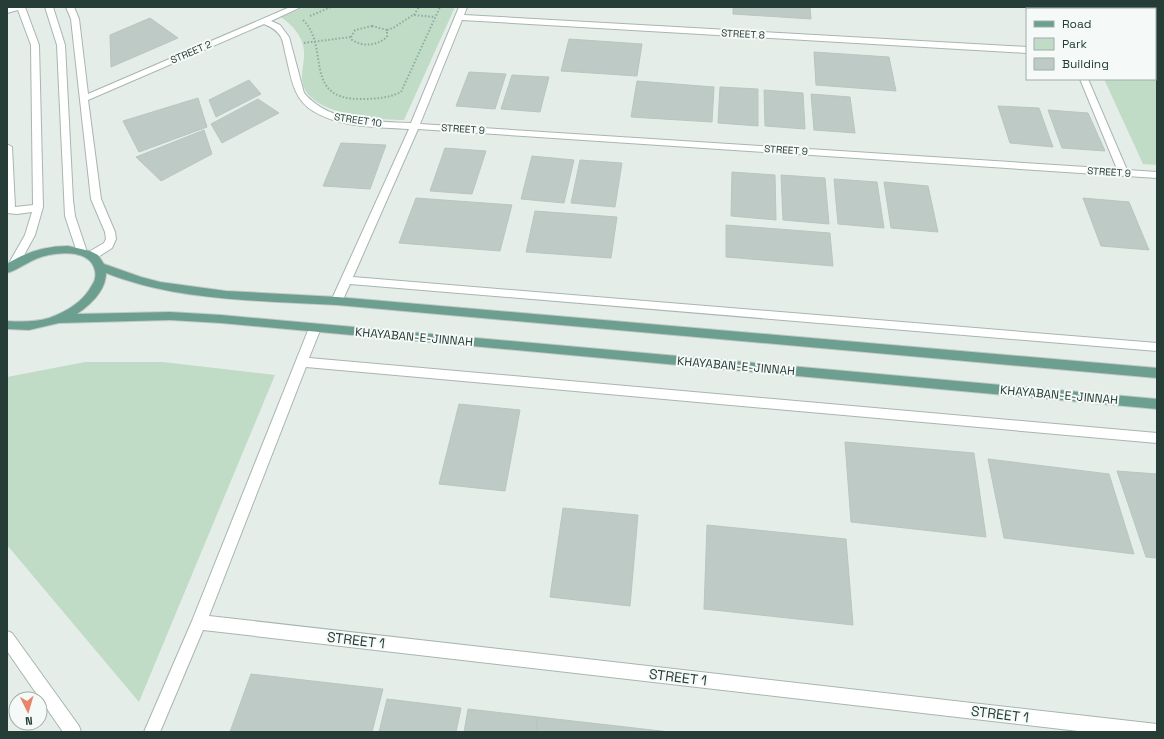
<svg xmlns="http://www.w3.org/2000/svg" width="1164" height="739" font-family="'Space Grotesk',sans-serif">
  <rect width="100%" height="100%" fill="#e5ede9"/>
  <g fill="#c0dcc6">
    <path d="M 305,7 L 455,7 L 404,120 C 378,120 312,115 303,85 C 300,72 305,63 304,51 C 303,36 292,25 281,17 Z"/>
    <path d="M 1155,46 L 1157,46 L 1157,165 L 1143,164 L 1104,79 L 1155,79 Z"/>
    <path d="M 85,362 L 163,362 L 275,375 L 139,702 L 7,545 L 7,377 Z"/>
  </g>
  <g fill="#bdcac5" stroke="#b8c6c0">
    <path d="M 733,7 L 810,7 L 811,19 L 733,14 Z"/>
    <path d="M 150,18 L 178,38 L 111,67 L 110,35 Z"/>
    <path d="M 569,39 L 642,44 L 637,76 L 561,71 Z"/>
    <path d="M 814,52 L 889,57 L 896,91 L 816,85 Z"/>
    <path d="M 469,72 L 506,74 L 495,109 L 456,106 Z"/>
    <path d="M 512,75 L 549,77 L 540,112 L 501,109 Z"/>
    <path d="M 249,80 L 261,94 L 216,117 L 209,100 Z"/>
    <path d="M 637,81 L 714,87 L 712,122 L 631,117 Z"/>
    <path d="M 720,87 L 758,89 L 758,126 L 718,123 Z"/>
    <path d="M 764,90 L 803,93 L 805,129 L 765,126 Z"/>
    <path d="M 811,94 L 850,97 L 855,133 L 814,130 Z"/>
    <path d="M 198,98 L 207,127 L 139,152 L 123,121 Z"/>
    <path d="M 258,99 L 279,113 L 222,143 L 211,124 Z"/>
    <path d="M 998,106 L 1039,108 L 1053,147 L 1010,143 Z"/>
    <path d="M 1048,110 L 1088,113 L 1105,151 L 1062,148 Z"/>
    <path d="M 204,130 L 212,154 L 161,181 L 136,157 Z"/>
    <path d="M 341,143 L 386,145 L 370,189 L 323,186 Z"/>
    <path d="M 445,148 L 486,151 L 472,194 L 430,191 Z"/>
    <path d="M 532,156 L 574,160 L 564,203 L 521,199 Z"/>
    <path d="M 580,160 L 622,163 L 615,207 L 571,203 Z"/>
    <path d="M 732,172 L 775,175 L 776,220 L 731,216 Z"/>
    <path d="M 781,175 L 825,178 L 829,224 L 783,220 Z"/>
    <path d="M 834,179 L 877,182 L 884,228 L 838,224 Z"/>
    <path d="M 884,182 L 928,186 L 938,232 L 891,228 Z"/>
    <path d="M 416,198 L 512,205 L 500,251 L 399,243 Z"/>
    <path d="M 1083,198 L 1129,202 L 1149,250 L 1101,246 Z"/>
    <path d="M 535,211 L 617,217 L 611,258 L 526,252 Z"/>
    <path d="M 726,225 L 830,233 L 833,266 L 726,257 Z"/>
    <path d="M 459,404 L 520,410 L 505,491 L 439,484 Z"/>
    <path d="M 845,442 L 974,453 L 986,537 L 851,522 Z"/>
    <path d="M 988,459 L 1109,474 L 1134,554 L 1004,538 Z"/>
    <path d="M 1117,471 L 1157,474 L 1157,558 L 1146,557 Z"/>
    <path d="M 563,508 L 638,515 L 630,606 L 550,597 Z"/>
    <path d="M 707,525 L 846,539 L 853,625 L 704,609 Z"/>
    <path d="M 251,674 L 383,689 L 372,732 L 230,732 Z"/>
    <path d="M 387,699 L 461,708 L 456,732 L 379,732 Z"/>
    <path d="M 468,709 L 538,717 L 536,732 L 464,732 Z"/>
    <path d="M 538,717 L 670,732 L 536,732 Z"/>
  </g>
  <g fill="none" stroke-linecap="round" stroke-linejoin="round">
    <g stroke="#a8b5b0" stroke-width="2">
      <g id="minor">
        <path d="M 11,7 L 25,7 L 39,45 L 43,207 L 35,235 L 17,268 L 9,268 L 8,265 L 25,235 L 32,212 L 17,214 L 7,213 L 7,144 L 12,147 L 15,207 L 33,205 L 31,45 L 18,10 L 7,13 L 7,8 Z"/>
        <path d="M 45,7 L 53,7 L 65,45 L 73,200 L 75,216 L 87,252 L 86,255 L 78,255 L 65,216 L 57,45 Z"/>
        <path d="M 66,7 L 74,7 L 79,19 L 88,94 L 290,7 L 301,7 L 271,21 L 280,25 L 289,37 L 304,93 C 330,124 375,121 411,123 L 459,7 L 467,7 L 464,15 L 1027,47 L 1027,53 L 462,20 L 420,124 L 1117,169 L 1080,79 L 1088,79 L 1127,170 L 1157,172 L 1157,178 L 418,129 L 353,277 L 1157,343 L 1157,351 L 350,284 L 341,304 L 333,304 L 331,301 L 409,129 C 378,127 340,128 313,111 C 292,98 291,75 285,52 C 284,47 283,41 281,37 C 277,30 271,27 264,24 L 88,100 L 101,199 L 115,232 L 116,239 L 112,248 L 95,259 L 87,259 L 86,256 L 87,253 L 104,243 L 106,239 L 105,232 L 91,199 L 71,19 Z"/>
        <path d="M 1053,7 L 1061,7 L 1062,9 L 1054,9 Z"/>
        <path d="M 315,324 L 319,325 L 321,328 L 309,358 L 1157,433 L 1157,443 L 306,367 L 209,616 L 1157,724 L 1157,732 L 1087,732 L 203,630 L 160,732 L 144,732 L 192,621 L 309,328 L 311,325 Z"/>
        <path d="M 7,631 L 12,633 L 79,726 L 81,732 L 63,732 L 7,651 Z"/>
      </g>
    </g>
    <g stroke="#c2c9c7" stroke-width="2">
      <path id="major" d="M 68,246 L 90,251 L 98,255 L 104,264 L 141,277 L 160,282 L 226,291 L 337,297 L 1157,368 L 1157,378 L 337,305 C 259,300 180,302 106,273 C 106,291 90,305 77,314 L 170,312 L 221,315 L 1157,399 L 1157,409 L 221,323 L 170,320 L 59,323 L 29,330 L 7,329 L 7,321 C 21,322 36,322 49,318 C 66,312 84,301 92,285 C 95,281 96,276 95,271 C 91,251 65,252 49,255 C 31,258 21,269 7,273 L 7,264 C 26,252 46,246 68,246 Z"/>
    </g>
    <g stroke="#88aea1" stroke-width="2" stroke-dasharray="1.5 2" stroke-linecap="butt">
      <path d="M 414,15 L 419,7"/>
      <path d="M 310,16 L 331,7"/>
      <path d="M 303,20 C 331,47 301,100 362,99 C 375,99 389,98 401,92 L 440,7"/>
      <path d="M 372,26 L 387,30 L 387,37 C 376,46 364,47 352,40 L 351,37 L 355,30 Z"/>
      <path d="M 387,30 L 393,28 L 413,15 L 435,17"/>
      <path d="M 304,43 L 351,37"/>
    </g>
    <use href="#minor" fill="#fff" fill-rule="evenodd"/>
    <use href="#major" fill="#6d9f90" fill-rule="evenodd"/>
  </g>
  <g text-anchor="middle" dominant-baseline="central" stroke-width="4" stroke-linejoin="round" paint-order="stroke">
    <g font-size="10" fill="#253d36" stroke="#f5f9f7">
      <text transform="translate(743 34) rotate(3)">STREET 8</text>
      <text transform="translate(191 52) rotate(-23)">STREET 2</text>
      <text transform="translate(358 120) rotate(8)">STREET 10</text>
      <text transform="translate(463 129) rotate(4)">STREET 9</text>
      <text transform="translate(786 150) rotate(4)">STREET 9</text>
      <text transform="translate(1109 172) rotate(4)">STREET 9</text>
    </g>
    <g font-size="12" fill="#253d36" stroke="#f5f9f7">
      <text transform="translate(414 337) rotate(5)">KHAYABAN-E-JINNAH</text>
      <text transform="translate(736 366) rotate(5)">KHAYABAN-E-JINNAH</text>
      <text transform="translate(1059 395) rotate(5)">KHAYABAN-E-JINNAH</text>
    </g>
    <g font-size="14" fill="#253d36" stroke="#f5f9f7">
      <text transform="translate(356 640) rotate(7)">STREET 1</text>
      <text transform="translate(678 677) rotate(7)">STREET 1</text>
      <text transform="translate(1000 714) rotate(7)">STREET 1</text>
    </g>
  </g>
  <rect width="1164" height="739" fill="none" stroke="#253d36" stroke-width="16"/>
  <rect x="1026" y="8" width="130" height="72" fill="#f5f9f7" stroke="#a2aeaa"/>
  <rect x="1034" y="21" width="20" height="6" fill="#6d9f90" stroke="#a2aeaa"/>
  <text x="1062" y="28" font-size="12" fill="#253d36">Road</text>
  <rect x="1034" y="38" width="20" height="12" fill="#c0dcc6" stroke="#a2aeaa"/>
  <text x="1062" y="48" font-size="12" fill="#253d36">Park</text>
  <rect x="1034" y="58" width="20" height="12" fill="#bdcac5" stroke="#a2aeaa"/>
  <text x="1062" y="68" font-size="12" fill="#253d36">Building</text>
  <g transform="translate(28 711) rotate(175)"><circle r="19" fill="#f5f9f7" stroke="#a2aeaa"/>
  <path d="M0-3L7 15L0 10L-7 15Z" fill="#e78469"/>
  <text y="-6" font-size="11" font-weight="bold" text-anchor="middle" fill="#253d36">N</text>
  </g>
</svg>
